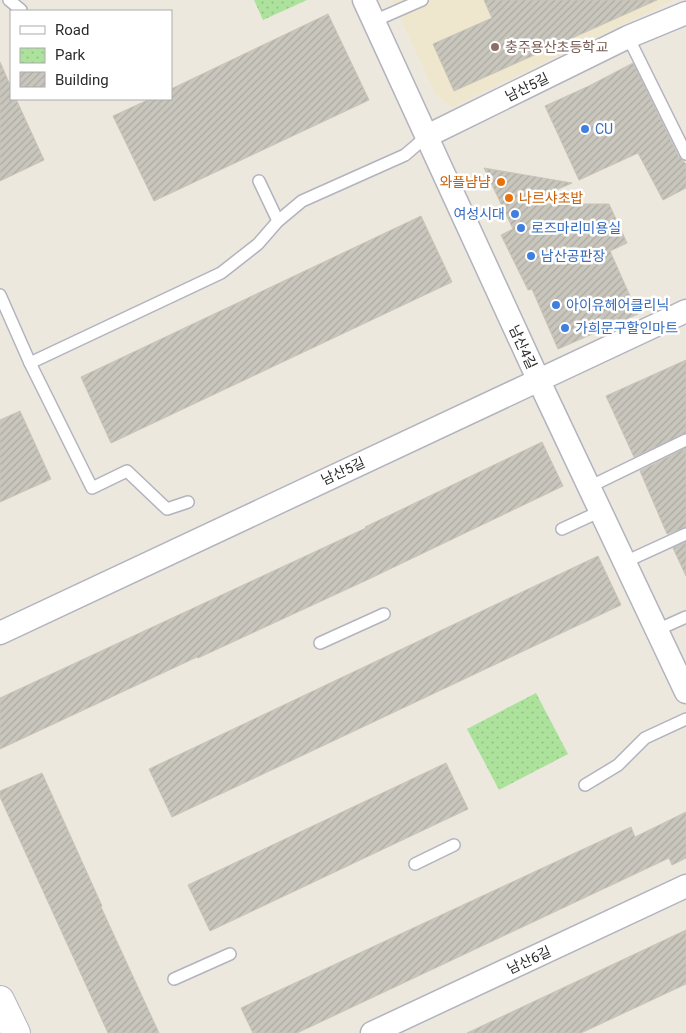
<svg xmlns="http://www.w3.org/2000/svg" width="686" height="1033" font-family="Roboto,'Noto Sans KR',sans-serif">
  <defs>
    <pattern id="park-dots" width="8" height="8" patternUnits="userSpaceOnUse" patternTransform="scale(1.25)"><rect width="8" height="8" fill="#ace29c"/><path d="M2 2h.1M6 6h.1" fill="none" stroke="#94c287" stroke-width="1.8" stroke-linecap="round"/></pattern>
    <pattern id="building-hatch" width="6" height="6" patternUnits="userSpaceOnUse" patternTransform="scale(1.25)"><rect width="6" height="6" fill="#c9c6bd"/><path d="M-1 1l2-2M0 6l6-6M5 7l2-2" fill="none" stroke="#adaaa3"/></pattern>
  </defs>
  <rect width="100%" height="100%" fill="#ede8de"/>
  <path fill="#eee7ce" d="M 392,0 L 674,0 L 452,107 L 436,95 Z"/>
  <g fill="url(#park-dots)">
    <path d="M 254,0 L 307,0 L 263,20 Z"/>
    <path d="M 536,693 L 568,754 L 499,790 L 467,729 Z"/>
  </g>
  <g fill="url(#building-hatch)" stroke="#c9c4b8">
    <path d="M 484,0 L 657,0 L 454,91 L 433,44 L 492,18 Z"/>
    <path d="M 328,14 L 369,100 L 154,201 L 113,116 L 150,99 L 171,99 L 171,89 Z"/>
    <path d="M 0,62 L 11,87 L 11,99 L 16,99 L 44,160 L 0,181 Z"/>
    <path d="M 633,63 L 679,157 L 686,164 L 686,188 L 663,200 L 638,153 L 579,180 L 545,106 L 589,86 Z"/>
    <path d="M 484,168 L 572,183 L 524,204 L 609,204 L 627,243 L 610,251 L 638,314 L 558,349 L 532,289 L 528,290 L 501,235 L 513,229 Z"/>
    <path d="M 421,216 L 452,282 L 111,443 L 81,377 Z"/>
    <path d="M 686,360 L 686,433 L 634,457 L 606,396 Z"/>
    <path d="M 20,411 L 51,479 L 0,502 L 0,420 Z"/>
    <path d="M 542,442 L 563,486 L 369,579 L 198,658 L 197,657 L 0,749 L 0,698 L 366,528 L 365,527 Z"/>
    <path d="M 686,448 L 686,527 L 667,534 L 640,471 Z"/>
    <path d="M 686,542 L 686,576 L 673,548 Z"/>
    <path d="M 598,556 L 621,605 L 172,817 L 149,769 Z"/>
    <path d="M 446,763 L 468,809 L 210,931 L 188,885 Z"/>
    <path d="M 42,773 L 102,906 L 101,907 L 159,1033 L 108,1033 L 0,797 L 0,791 Z"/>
    <path d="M 686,812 L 686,858 L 672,865 L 669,858 L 297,1033 L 253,1033 L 241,1008 L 631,827 L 635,837 Z"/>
    <path d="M 686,930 L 686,984 L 581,1033 L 467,1033 Z"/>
  </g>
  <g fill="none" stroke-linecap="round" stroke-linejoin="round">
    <g stroke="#b2b3bf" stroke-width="14">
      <g id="service">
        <path d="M 9,0 L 21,10"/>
        <path d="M 374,21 L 422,0"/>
        <path d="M 628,37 L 686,154"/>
        <path d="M 259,181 L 278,221"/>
        <path d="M 0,295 L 30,363 L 92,488 L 127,471 L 167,509 L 188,502"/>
        <path d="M 30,363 L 221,273 L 258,244 L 278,221 L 302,201 L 405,155 L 427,136"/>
        <path d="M 589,487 L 686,440"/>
        <path d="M 562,529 L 601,511"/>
        <path d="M 625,562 L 686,534"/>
        <path d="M 657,630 L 686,617"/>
        <path d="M 320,643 L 384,614"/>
        <path d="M 585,785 L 618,765 L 645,738 L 686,719"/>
        <path d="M 415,864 L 454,845"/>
        <path d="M 174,979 L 230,954"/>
      </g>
    </g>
    <g stroke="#b2b3bf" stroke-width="25">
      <g id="minor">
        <path d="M 364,0 L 538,379 L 686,692"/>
        <path d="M 427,136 L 628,37 L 686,13"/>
        <path d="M 0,633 L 686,311"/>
        <path d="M 372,1033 L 686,886"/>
      </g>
    </g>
    <g stroke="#b2b3bf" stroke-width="30">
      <path id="tertiary" d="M 0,1000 L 16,1033"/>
    </g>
    <use href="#service" stroke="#fff" stroke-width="11"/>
    <use href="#minor" stroke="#fff" stroke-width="22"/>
    <use href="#tertiary" stroke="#fff" stroke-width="28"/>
  </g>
  <circle fill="#8d6e63" stroke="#fff" stroke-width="2" cx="495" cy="47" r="5"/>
  <g fill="#3f7fe0" stroke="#fff" stroke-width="2">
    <circle cx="585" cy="129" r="5"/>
    <circle cx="515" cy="214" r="5"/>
    <circle cx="521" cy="228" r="5"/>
    <circle cx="531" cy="256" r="5"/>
    <circle cx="556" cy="305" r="5"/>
    <circle cx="565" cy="328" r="5"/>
  </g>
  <g fill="#e8710a" stroke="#fff" stroke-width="2">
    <circle cx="501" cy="182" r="5"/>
    <circle cx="509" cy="198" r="5"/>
  </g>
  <g text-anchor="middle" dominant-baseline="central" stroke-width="5" stroke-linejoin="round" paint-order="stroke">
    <g font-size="14" fill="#785e54" stroke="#fff" text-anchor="start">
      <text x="505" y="47">충주용산초등학교</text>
    </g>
    <g font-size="14" fill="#2c2c2c" stroke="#fff">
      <text transform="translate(527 87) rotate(-26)">남산5길</text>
      <text transform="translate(523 347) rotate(65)">남산4길</text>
      <text transform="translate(343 471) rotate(-25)">남산5길</text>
      <text transform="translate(529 960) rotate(-25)">남산6길</text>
    </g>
    <g font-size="14" fill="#366cbe" stroke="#fff" text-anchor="start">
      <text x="595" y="129">CU</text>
      <text x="505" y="214" text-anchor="end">여성시대</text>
      <text x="531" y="228">로즈마리미용실</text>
      <text x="541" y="256">남산공판장</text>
      <text x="566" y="305">아이유헤어클리닉</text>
      <text x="575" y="328">가희문구할인마트</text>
    </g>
    <g font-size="14" fill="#c56008" stroke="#fff" text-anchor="end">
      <text x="491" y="182">와플냠냠</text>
      <text x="519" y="198" text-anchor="start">나르샤초밥</text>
    </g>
  </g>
  <rect x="10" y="10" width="162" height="90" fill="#ffffff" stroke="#ababab"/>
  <rect x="20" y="26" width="25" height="8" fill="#ffffff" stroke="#ababab"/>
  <text x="55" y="35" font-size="15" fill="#2c2c2c">Road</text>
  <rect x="20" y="48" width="25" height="15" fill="url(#park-dots)" stroke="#ababab"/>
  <text x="55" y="60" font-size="15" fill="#2c2c2c">Park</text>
  <rect x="20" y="72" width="25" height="15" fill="url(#building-hatch)" stroke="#ababab"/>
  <text x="55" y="85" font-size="15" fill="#2c2c2c">Building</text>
</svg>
